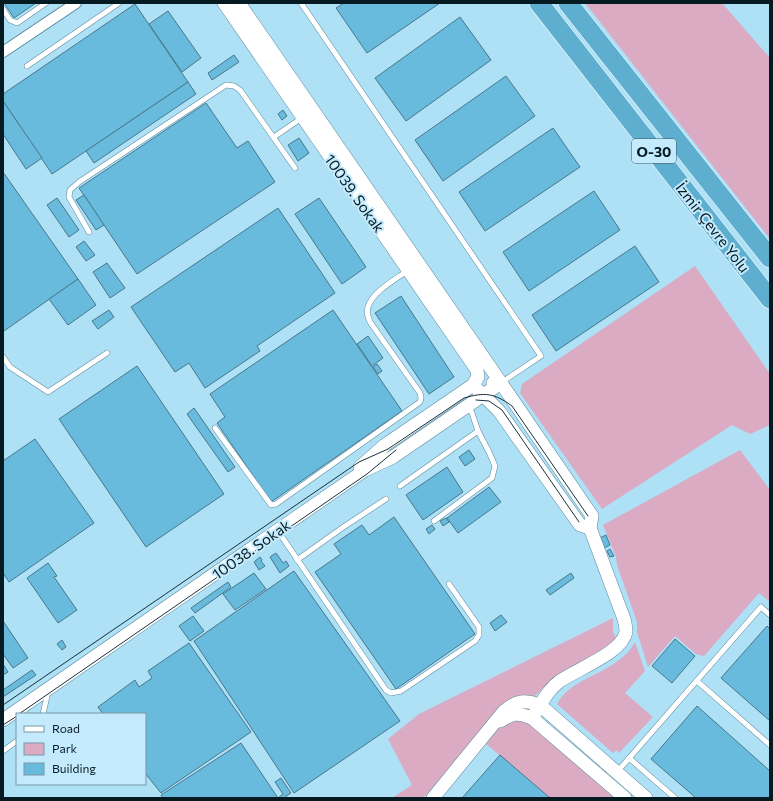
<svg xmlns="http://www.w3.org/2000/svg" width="773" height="801" font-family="Commissioner,sans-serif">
  <rect width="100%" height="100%" fill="#aee0f6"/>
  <g fill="#dbabc3">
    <path d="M 585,3 L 722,3 L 770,58 L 770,239 Z"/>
    <path d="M 695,266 L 770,374 L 770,425 L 750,434 L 732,425 L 602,509 L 520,393 L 522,384 Z"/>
    <path d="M 740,450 L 770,490 L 770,602 L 759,593 L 704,656 L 696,654 L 675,636 L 648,667 L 637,632 L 637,622 L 617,565 L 616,557 L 603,525 Z"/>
    <path d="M 613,618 L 613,631 L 616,638 L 610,646 L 553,679 L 534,697 L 507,704 L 423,798 L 392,798 L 412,785 L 388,739 L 419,714 Z"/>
    <path d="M 635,642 L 645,671 L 625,693 L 653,717 L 619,753 L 616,750 L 613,753 L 557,704 C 572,675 618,674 635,642 Z"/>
    <path d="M 524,718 L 612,792 L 612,798 L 550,798 L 485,743 L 502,724 Z"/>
  </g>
  <g fill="#69bbdd" stroke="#48778b">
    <path d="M 4,3 L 36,3 L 14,18 Z"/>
    <path d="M 344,3 L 440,3 L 367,53 L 336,8 Z"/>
    <path d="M 135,4 L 188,82 L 52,174 L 3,101 L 3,94 Z"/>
    <path d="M 168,11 L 201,58 L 182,72 L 149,24 Z"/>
    <path d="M 460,17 L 491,60 L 406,121 L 375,78 Z"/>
    <path d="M 234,55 L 239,62 L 212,80 L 208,73 Z"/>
    <path d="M 506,76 L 535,116 L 443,181 L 415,140 Z"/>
    <path d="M 188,82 L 196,94 L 94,163 L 86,151 Z"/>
    <path d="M 3,101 L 42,158 L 26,169 L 3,134 Z"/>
    <path d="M 206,103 L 237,148 L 248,141 L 275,182 L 137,274 L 79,188 Z"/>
    <path d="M 283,110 L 287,116 L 282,120 L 278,114 Z"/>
    <path d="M 553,128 L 580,167 L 485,231 L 459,192 Z"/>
    <path d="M 299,138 L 309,153 L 298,161 L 288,145 Z"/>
    <path d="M 3,172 L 78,279 L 4,331 L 3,330 Z"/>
    <path d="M 594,191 L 620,230 L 529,291 L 503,252 Z"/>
    <path d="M 84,195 L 104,225 L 96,230 L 76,200 Z"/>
    <path d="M 57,198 L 79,230 L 69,237 L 47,205 Z"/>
    <path d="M 319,198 L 366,267 L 342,284 L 295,214 Z"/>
    <path d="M 278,208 L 335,293 L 257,346 L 260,351 L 205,388 L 189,363 L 175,372 L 131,307 Z"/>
    <path d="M 84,241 L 95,255 L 86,261 L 76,247 Z"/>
    <path d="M 635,246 L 659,282 L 556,351 L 532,315 Z"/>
    <path d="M 107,263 L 125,288 L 110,298 L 93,272 Z"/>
    <path d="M 78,279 L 96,305 L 68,325 L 49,299 Z"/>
    <path d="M 401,296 L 454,377 L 429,394 L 375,313 Z"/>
    <path d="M 109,310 L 114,317 L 98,329 L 92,321 Z"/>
    <path d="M 333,310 L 402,411 L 271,502 L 217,423 L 225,417 L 210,394 Z"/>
    <path d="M 368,336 L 383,358 L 372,366 L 357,344 Z"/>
    <path d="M 377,364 L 382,371 L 378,374 L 373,367 Z"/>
    <path d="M 137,366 L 224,494 L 146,547 L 59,419 Z"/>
    <path d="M 194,408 L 235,467 L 228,472 L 187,414 Z"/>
    <path d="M 35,439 L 94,523 L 9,582 L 3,573 L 3,461 Z"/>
    <path d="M 469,450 L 475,459 L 465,466 L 459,457 Z"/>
    <path d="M 447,467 L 463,492 L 423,520 L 406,495 Z"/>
    <path d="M 489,487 L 501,502 L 458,533 L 447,518 Z"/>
    <path d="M 394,517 L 475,634 L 396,689 L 315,572 L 341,554 L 334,544 L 362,525 L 369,535 Z"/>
    <path d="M 446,518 L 449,522 L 443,526 L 440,521 Z"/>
    <path d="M 432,525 L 435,529 L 429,534 L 426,529 Z"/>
    <path d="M 606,535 L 610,545 L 604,548 L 600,538 Z"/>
    <path d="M 610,549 L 614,556 L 610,557 L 607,551 Z"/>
    <path d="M 276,553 L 283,563 L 286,561 L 289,566 L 280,573 L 270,557 Z"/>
    <path d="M 260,557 L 262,560 L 261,561 L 265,566 L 259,570 L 254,562 Z"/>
    <path d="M 48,563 L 57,576 L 54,577 L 77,610 L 58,623 L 27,578 Z"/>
    <path d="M 294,571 L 400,721 L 294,793 L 194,641 Z"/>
    <path d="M 254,573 L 266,589 L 235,610 L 223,594 Z"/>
    <path d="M 571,573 L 574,578 L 550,595 L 546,590 Z"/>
    <path d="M 228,582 L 231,587 L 195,613 L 191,608 Z"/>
    <path d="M 501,615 L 507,622 L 495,631 L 490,623 Z"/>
    <path d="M 193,616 L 204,631 L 190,641 L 179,626 Z"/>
    <path d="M 3,621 L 28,658 L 13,668 L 3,654 Z"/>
    <path d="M 767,626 L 770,629 L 770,721 L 721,678 Z"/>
    <path d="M 675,639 L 695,656 L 672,683 L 652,666 Z"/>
    <path d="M 62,640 L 66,647 L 62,650 L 57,644 Z"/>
    <path d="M 189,643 L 251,732 L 161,793 L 145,773 L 145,714 L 103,714 L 98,707 L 135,680 L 139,687 L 152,678 L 148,671 Z"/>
    <path d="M 3,664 L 8,672 L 3,675 Z"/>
    <path d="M 32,670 L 36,675 L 3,697 L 3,690 Z"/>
    <path d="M 697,706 L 770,771 L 770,798 L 696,798 L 651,759 Z"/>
    <path d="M 241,743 L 278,798 L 163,798 L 161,795 Z"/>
    <path d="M 500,755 L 550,798 L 462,798 Z"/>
    <path d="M 281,778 L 291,793 L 286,796 L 287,798 L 280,798 L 279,797 L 283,794 L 275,782 Z"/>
  </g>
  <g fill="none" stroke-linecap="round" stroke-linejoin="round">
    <g stroke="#5c8b9f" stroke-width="6">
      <g id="service">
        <path d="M 301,3 L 541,356 L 502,382"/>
        <path d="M 3,9 L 10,20 L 17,23 L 46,3"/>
        <path d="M 27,66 L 119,3"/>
        <path d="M 274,137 L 303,117"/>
        <path d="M 89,232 L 69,197 L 70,190 L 79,182 L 226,85 L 234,86 L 240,90 L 295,168"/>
        <path d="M 3,357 L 10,367 L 48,392 L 107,353"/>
        <path d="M 215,428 L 271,505 L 276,504 L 420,402 L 421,398 L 420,393 L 370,322 C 368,317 366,312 368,307 C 372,292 396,279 407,271"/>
        <path d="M 400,486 L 478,431"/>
        <path d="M 434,521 L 492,478 L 495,466 L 489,452 L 478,431 L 472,413 L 468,406"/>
        <path d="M 278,531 L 386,690 L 391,693 L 401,691 L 475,641 L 479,635 L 479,627 L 449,584"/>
        <path d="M 297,560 L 342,528 L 386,499"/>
        <path d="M 697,681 L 770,745"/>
        <path d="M 43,714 L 48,692"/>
        <path d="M 3,751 L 17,741"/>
        <path d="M 629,758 L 675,798"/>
        <path d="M 617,772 L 761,607 L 770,615"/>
      </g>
    </g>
    <g stroke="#5c8b9f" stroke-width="12">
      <path id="minor" d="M 3,52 L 76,3"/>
    </g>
    <g stroke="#5c8b9f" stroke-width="14">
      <g id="tertiary">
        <path d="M 224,3 L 477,370 L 478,377 L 473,385 L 385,445 L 360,467"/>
        <path d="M 493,383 L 501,383 L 592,516 L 590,528 L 624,619 C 625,623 626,628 626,632 C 622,653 577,669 560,681 C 547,690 541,705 532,718"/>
        <path d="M 477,389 L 499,411 L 580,525 L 590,528"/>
        <path d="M 3,720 L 365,470 L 393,457 L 501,383 L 239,3"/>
        <path d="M 500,721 C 513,713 517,712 532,718 L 625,798"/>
        <path d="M 433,798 L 504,711 C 518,700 524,700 540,705 L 646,798"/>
      </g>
    </g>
    <g stroke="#fff" stroke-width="20">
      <g id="motorway">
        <path d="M 539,3 L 770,299"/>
        <path d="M 568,3 L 770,258"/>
      </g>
    </g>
    <use href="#service" stroke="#fff" stroke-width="5"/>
    <use href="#minor" stroke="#fff" stroke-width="10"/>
    <use href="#tertiary" stroke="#fff" stroke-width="13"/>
    <use href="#motorway" stroke="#5eaecf" stroke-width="19"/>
    <g stroke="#183039" stroke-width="1">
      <path d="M 476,400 L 489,401 L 502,410 L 579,522"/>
      <path d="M 3,705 L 359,462 L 388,449 L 464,398 C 485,392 494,393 512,406 L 588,516"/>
      <path d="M 19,714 L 367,474 L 396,450"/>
      <path d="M 3,725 L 17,716"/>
    </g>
  </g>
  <g text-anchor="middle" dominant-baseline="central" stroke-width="4" stroke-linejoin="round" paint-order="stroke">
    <rect fill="#c4ebfd" stroke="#3f5964" stroke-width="1" x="632" y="139" width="44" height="24" rx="3"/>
    <g font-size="14" font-weight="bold" fill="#061a22">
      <text x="654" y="151">O-30</text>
    </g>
    <g font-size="15" fill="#061a22" stroke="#c4ebfd">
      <text transform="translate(355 193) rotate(55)">10039. Sokak</text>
      <text transform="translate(713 227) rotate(52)">İzmir Çevre Yolu</text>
      <text transform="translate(251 549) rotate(-35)">10038. Sokak</text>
    </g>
  </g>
  <rect width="773" height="801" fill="none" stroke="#061a22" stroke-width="8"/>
  <rect x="16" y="713" width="130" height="72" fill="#c4ebfd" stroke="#7897a5"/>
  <rect x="24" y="726" width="20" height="6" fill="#ffffff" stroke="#7897a5"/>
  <text x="52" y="733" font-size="12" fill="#061a22">Road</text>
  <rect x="24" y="743" width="20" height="12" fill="#dbabc3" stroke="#7897a5"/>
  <text x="52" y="753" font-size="12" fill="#061a22">Park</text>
  <rect x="24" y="763" width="20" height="12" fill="#69bbdd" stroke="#7897a5"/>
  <text x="52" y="773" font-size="12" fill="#061a22">Building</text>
</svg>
